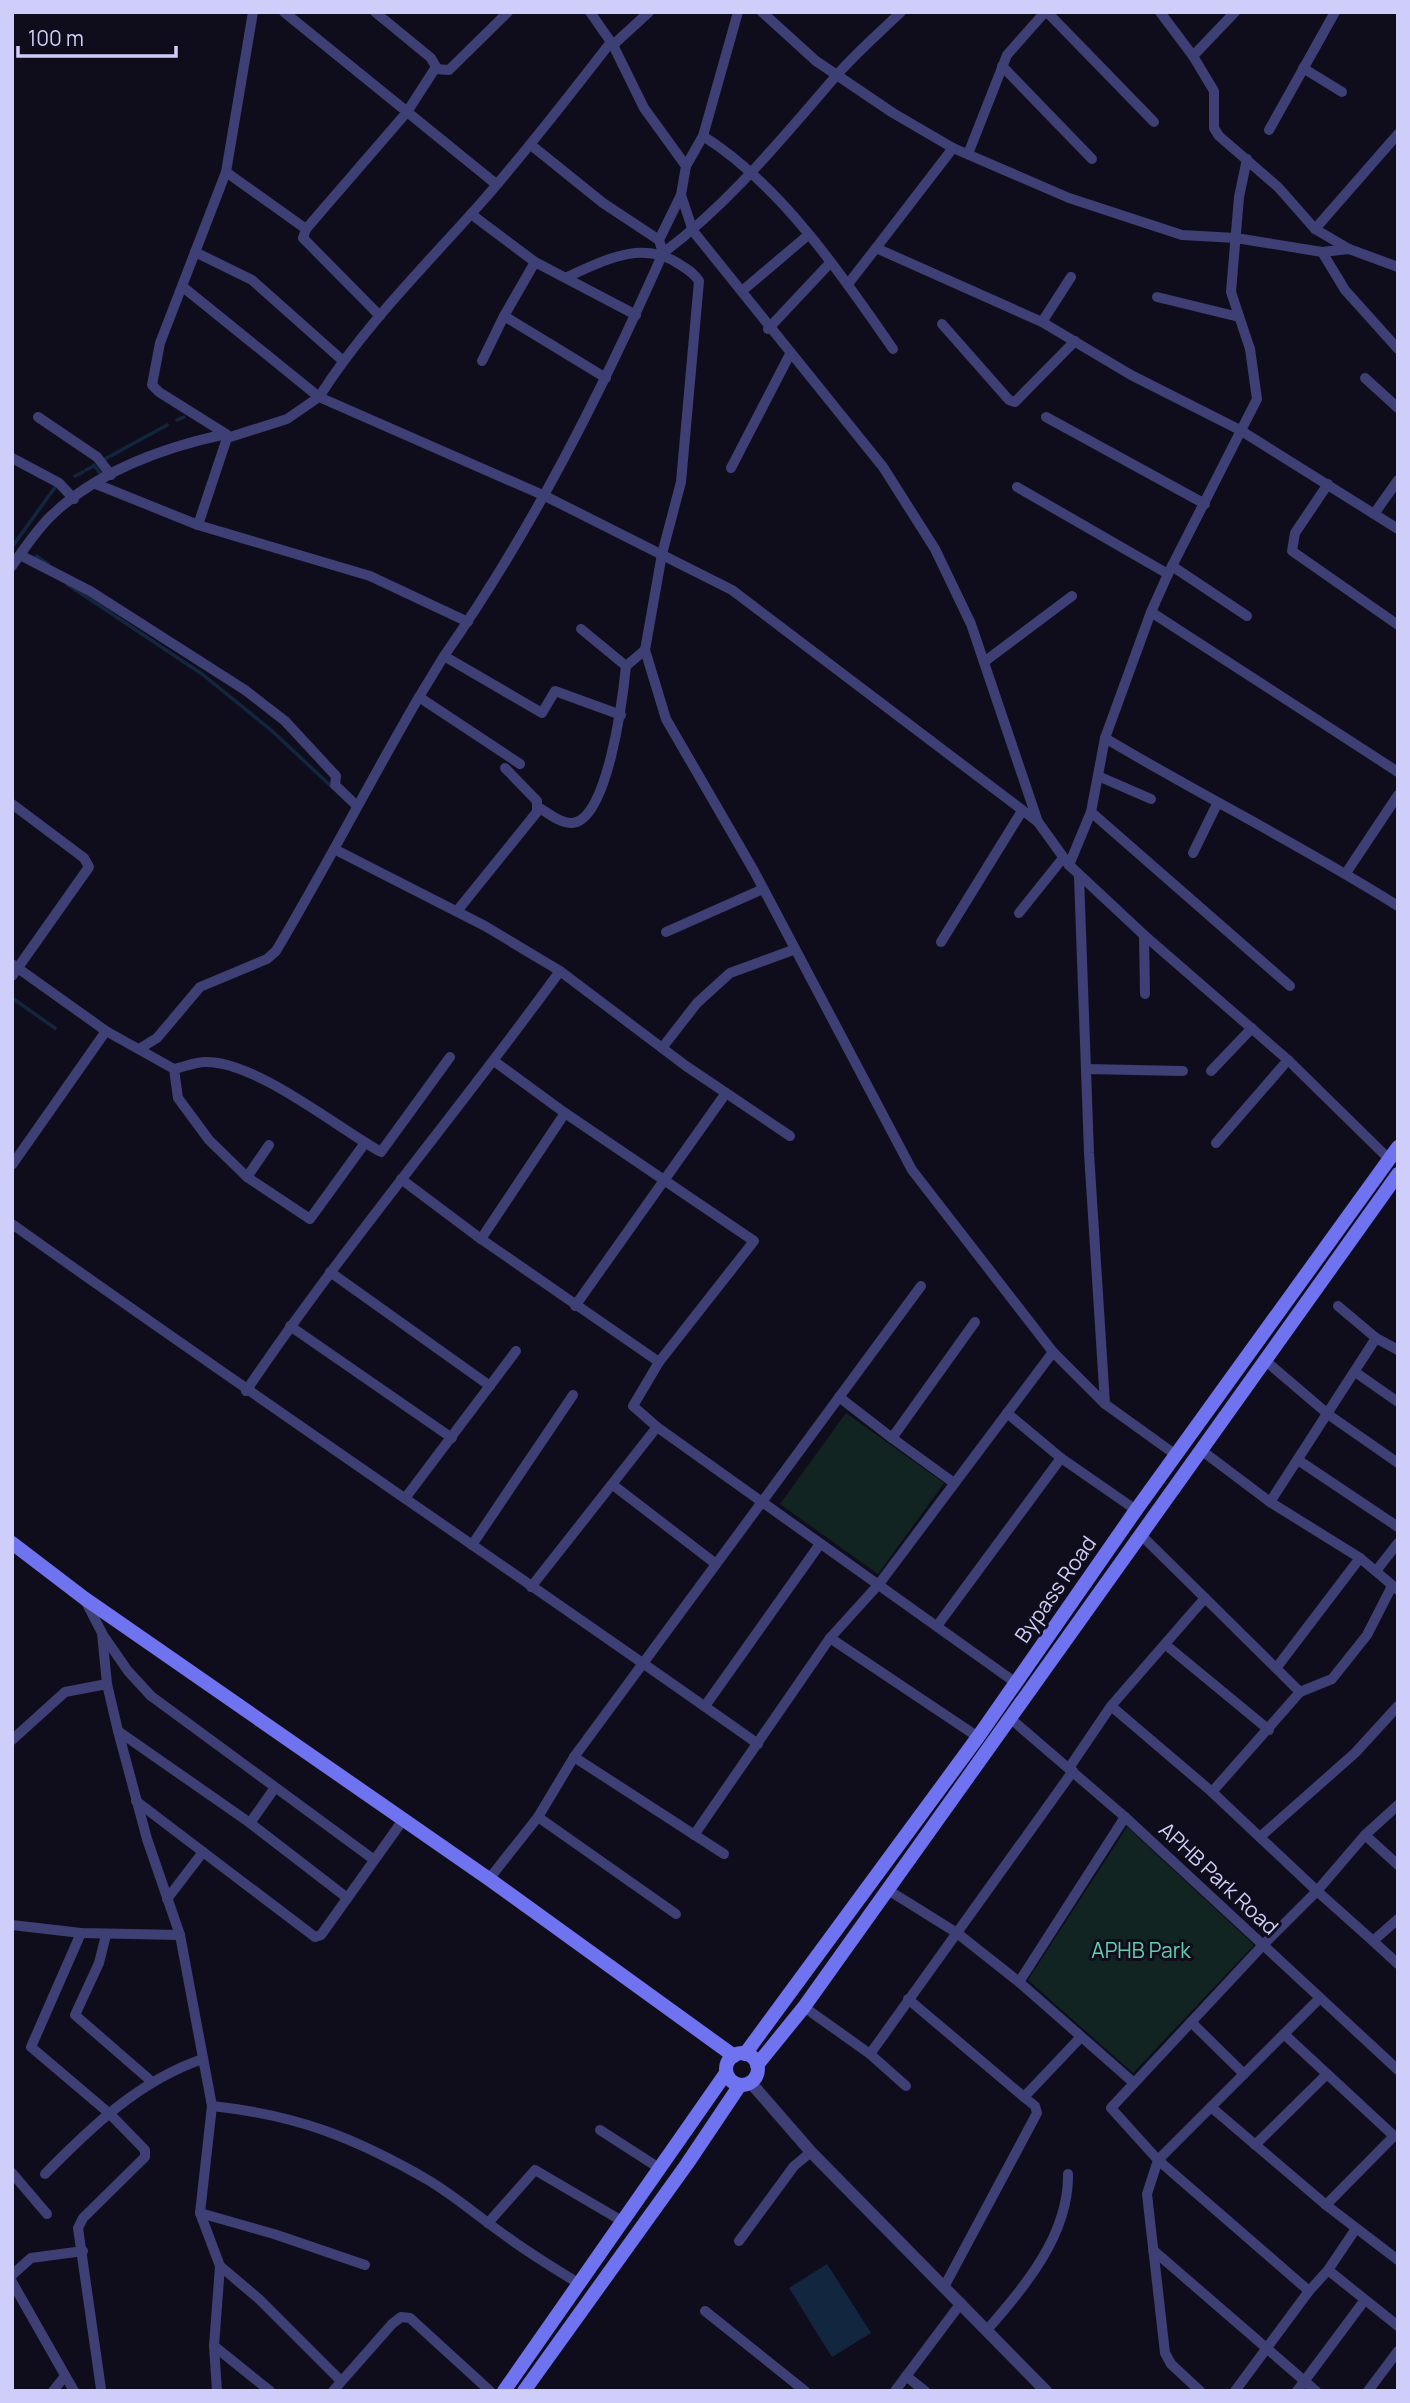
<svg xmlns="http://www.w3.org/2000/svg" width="1410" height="2403" font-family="Manrope,sans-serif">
  <rect width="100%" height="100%" fill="#0f0d1b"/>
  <g fill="#112422">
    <path d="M 846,1413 L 944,1483 L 878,1574 L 780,1504 Z"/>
    <path d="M 1127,1827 L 1254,1945 L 1133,2073 L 1028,1980 Z"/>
  </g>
  <path fill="#12273f" d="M 827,2264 L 871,2333 L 832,2357 L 789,2288 Z"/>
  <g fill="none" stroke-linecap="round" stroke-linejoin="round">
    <g stroke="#12273f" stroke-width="3.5">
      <path d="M 177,420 L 184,417"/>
      <path d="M 105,459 L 167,425"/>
      <path d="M 94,465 L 102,476"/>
      <path d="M 86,470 L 94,466"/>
      <path d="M 75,476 L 83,472"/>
      <path d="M 12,547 L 56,486"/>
      <path d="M 36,556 L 48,564"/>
      <path d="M 67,584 L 202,674 L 271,730 L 333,788"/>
      <path d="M 12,998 L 55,1028"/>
    </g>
    <g stroke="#3d3f75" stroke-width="10">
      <path d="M 253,12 L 226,172 L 306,229 L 407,112 L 436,67 L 431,58 L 375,12"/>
      <path d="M 284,12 L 496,184"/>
      <path d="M 590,12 L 613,45 L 644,108 L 686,166 L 681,195 L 693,231 L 883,467 L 935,549 L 971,624 L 1038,822 L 1069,865 L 1144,935 L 1288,1060 L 1389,1159"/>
      <path d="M 762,12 L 816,61 L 893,113 L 953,148 L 1069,198 L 1182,235 L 1236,238 L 1322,252 L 1349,249 L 1398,267"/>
      <path d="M 1047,12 L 1154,122"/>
      <path d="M 1160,12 L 1193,56 L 1235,12"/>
      <path d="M 613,45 L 649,12"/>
      <path d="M 1193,56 L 1214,91 L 1214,128 L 1219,136 L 1278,187 L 1315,229 L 1349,249"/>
      <path d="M 1002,66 L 1092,159"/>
      <path d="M 1303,68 L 1342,92"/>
      <path d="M 435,69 L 449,70 L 508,12"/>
      <path d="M 1269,130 L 1335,12"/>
      <path d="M 703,136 C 780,184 842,275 893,349"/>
      <path d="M 531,145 L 603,203 L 659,240"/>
      <path d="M 953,148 L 876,248 L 1042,322 L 1131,375 L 1240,430 L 1398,529"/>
      <path d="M 968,154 L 1007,55 L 1045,12"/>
      <path d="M 686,166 L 703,136 L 738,12"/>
      <path d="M 471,214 L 535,262 L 636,315"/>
      <path d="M 306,229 L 303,238 L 380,316"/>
      <path d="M 1315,229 L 1398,134"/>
      <path d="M 195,252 L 252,280 L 342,360"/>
      <path d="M 1322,252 L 1345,290 L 1398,349"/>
      <path d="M 663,253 C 730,203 781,139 836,76 C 855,54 879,33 901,12"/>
      <path d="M 567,277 C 603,261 642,239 679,264 C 687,269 694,273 699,281 L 681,482 L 662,554 L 645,650 L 666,719 L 754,871 L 912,1170 L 1053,1352 L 1105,1404 L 1176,1455"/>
      <path d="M 848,284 L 876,248"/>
      <path d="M 183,287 L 319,397 C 364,326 424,267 480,204 C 526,152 568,97 611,42"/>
      <path d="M 742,291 L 807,236"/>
      <path d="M 1157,297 L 1239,317"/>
      <path d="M 504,316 L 535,262"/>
      <path d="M 1042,322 L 1071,277"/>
      <path d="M 942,324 L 1009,400 L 1015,402 L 1075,341"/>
      <path d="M 768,329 L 830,263"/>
      <path d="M 482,361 L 504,316 L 606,378"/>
      <path d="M 1365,378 L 1398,408"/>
      <path d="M 38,417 L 97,457 L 111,475"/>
      <path d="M 1046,417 L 1205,504"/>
      <path d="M 226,434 L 159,392 L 152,385 L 160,343 L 226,172"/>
      <path d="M 12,458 L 59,483 L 74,499"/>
      <path d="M 731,468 L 790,354"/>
      <path d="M 96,484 L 198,525 L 370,576 L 468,622"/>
      <path d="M 1328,484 L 1295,533 L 1292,551 L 1398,625"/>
      <path d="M 1017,487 L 1168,574 L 1257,399 L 1250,349 L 1231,292 L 1239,197 L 1247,159"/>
      <path d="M 1374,514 L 1398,480"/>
      <path d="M 198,525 L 227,438"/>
      <path d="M 20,555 L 90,591 L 245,690 L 285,721 L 336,776 L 335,785 L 356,805"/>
      <path d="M 12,566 C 24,549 37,529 52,515 C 98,471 165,447 226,434 L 227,438 L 287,419 L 319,397 L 545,496 L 732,590 L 1038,822"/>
      <path d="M 1172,566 L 1247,616"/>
      <path d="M 1151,612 L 1168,574"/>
      <path d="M 581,629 L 626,666 L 645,650"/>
      <path d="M 444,656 C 532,530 601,393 663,253 L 659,240 L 681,195"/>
      <path d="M 984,662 L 1072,596"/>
      <path d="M 1105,738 L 1151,612 L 1398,772"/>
      <path d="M 520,764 L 419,697 L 444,656 L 542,713 L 555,691 L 621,715"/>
      <path d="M 1098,776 L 1151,799"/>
      <path d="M 12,804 L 84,858 L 89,867 L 12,976"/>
      <path d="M 538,807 C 548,813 560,823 572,823 C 608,821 623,696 626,666"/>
      <path d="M 1091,812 L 1290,986"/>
      <path d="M 336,850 L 485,926 L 560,971 L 686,1066 L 790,1136"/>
      <path d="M 1193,853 L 1217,804"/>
      <path d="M 1069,865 L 1091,812 L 1105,738 C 1202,796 1303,846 1398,906"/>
      <path d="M 1346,873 L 1398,795"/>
      <path d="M 1079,877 L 1089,1153 L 1105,1404"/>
      <path d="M 457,911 L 537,812 L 537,801 L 505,768"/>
      <path d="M 1019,913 L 1063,858"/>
      <path d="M 666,932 L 763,889"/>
      <path d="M 1144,935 L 1145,994"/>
      <path d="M 941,942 L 1022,811"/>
      <path d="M 12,964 L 106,1031 L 174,1069 L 178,1098 L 209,1140 L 247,1177 L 310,1219 L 365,1143"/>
      <path d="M 662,1048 L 697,1003 L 730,973 L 793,950"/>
      <path d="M 139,1049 L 157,1038 L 200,987 L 267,959 L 276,951 C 326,867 370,781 419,697"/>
      <path d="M 174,1069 C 184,1067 195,1062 205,1062 C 256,1061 336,1127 381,1152 L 450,1057"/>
      <path d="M 1086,1069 L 1183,1071"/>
      <path d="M 1211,1071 L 1252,1028"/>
      <path d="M 1216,1143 L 1288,1060"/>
      <path d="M 12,1165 L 106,1031"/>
      <path d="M 247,1177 L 269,1145"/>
      <path d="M 401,1179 L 481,1239 L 659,1362 L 754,1241 L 565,1113 L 494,1061"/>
      <path d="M 12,1224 C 259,1400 510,1569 758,1744"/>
      <path d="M 481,1239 L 565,1113"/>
      <path d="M 330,1272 L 490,1386"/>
      <path d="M 575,1306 L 726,1093"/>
      <path d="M 1338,1306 L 1376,1338"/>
      <path d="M 290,1326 L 452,1438"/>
      <path d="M 1267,1362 L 1329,1415 L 1398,1463"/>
      <path d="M 1355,1372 L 1398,1402"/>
      <path d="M 246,1391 C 344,1246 457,1113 560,971"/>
      <path d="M 839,1397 L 892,1438 L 975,1322"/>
      <path d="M 1007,1413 L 1061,1458"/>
      <path d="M 657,1427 L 1016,1683"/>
      <path d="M 892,1438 L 954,1483"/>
      <path d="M 1201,1450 L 1270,1502 L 1360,1558 L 1398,1590"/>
      <path d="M 1298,1460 L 1398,1527"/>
      <path d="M 613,1485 L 716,1564"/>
      <path d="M 406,1497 L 516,1351"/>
      <path d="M 1270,1502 L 1376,1338 L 1398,1350"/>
      <path d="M 1142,1536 L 1205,1598"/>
      <path d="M 472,1545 L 573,1395"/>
      <path d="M 1376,1571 L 1398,1543"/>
      <path d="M 531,1587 L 657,1427 L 633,1406 L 659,1362"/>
      <path d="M 85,1600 L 102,1633 L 107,1684 L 118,1731 L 147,1839 L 180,1935 L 212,2106 L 200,2213 L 220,2266 L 214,2346 L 217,2391"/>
      <path d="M 937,1626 L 1061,1458 L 1136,1510"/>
      <path d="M 103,1635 L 128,1671 L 151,1696 L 373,1859"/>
      <path d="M 1166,1645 L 1269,1730"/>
      <path d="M 1277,1667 L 1360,1558"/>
      <path d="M 1300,1692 L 1332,1679 L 1367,1635 L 1392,1586"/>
      <path d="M 705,1706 L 820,1544"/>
      <path d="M 1011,1719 L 1125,1817 L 1398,2070"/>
      <path d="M 118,1731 L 250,1823 L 346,1897"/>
      <path d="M 978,1737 L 830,1638 L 879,1584 L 1053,1352"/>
      <path d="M 12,1740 L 65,1692 L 107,1684"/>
      <path d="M 574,1757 L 724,1854"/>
      <path d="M 1069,1768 L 1111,1706 L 1205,1598 L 1300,1692 L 1212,1792 L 1111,1706"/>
      <path d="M 1212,1792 L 1317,1891 L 1365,1835 L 1398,1865"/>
      <path d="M 136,1801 L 315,1937 L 321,1935 L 403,1820"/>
      <path d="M 538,1817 L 676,1914"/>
      <path d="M 250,1823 L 274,1789"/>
      <path d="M 694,1835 L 830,1638"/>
      <path d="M 1365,1835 L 1398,1805"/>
      <path d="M 1260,1837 L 1355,1753 L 1398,1706"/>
      <path d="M 489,1879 L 538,1817 L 574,1757 L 921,1286"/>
      <path d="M 888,1890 L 957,1933 L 1019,1982 L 1134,2083"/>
      <path d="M 167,1899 L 203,1852"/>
      <path d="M 1398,1919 L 1373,1941 L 1398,1964"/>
      <path d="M 12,1925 L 81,1933 L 180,1935"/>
      <path d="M 81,1933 L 31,2047 L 110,2114 L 145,2150 L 145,2157 L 83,2218 L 78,2228 L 101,2389"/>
      <path d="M 106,1935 L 99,1963 L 75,2015 L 151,2081"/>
      <path d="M 1019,1982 L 1125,1817"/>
      <path d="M 1320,1998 L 1158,2160 L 1309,2291 L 1328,2270 L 1398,2326"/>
      <path d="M 908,1999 L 1024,2097 L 1035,2106 L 1037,2113 L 944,2287"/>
      <path d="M 804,2007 L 870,2054 L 906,2086"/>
      <path d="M 1191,2022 L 1244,2074"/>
      <path d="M 1284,2034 L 1394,2136 L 1326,2205 L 1398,2260"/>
      <path d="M 870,2054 L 1073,1771"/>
      <path d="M 1024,2097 L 1080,2038"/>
      <path d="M 212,2106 C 296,2115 354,2137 428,2180 C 455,2196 480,2218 506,2236 C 529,2253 554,2268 578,2283"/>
      <path d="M 1211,2107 L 1326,2205"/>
      <path d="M 600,2130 L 659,2168"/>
      <path d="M 1255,2145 L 1327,2074"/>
      <path d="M 12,2173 L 47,2214"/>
      <path d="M 45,2174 C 91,2127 140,2080 203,2059"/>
      <path d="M 200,2213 L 274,2234 L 365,2265"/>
      <path d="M 488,2223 L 535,2170 L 622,2221"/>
      <path d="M 739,2241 L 794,2166 L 811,2152"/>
      <path d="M 1153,2250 L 1316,2391"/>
      <path d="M 220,2266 L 259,2299 L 340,2380"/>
      <path d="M 1328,2270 L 1355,2230"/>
      <path d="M 12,2275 L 31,2258 L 83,2251"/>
      <path d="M 12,2282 L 74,2391"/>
      <path d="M 705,2311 L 805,2391"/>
      <path d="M 987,2330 C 1025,2286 1069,2235 1068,2174"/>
      <path d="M 214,2346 L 270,2391"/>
      <path d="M 906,2376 L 925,2391"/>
      <path d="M 53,2391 L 65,2376"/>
      <path d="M 333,2391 L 392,2324 L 401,2317 L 410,2318 L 490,2391"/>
      <path d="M 895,2391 L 961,2303"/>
      <path d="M 1200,2391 L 1171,2364 L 1165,2353 L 1147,2194 L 1158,2160 L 1111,2108 L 1263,1945 L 1317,1891 L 1373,1941"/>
      <path d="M 1235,2391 L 1309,2291"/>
      <path d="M 1297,2391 L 1364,2301"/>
      <path d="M 1368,2391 L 1398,2351"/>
    </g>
    <path stroke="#3d3f75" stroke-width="12" d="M 751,2083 L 811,2152 L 1046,2391"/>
    <g stroke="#6f73ef" stroke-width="14">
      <path d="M 12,1543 L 84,1598 L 489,1879 L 734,2056"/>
      <circle cx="742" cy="2069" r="16"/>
      <path d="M 745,2054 L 978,1737 L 1136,1510 L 1398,1147"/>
      <path d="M 757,2065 L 804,2007 L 1398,1174"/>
      <path d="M 504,2391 L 726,2073"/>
      <path d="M 524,2391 L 687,2164 L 740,2085"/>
    </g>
  </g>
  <g text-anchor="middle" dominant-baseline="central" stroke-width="6" stroke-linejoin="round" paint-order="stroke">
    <g font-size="21" fill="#cfcdf9" stroke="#0f0d1b">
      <text transform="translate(1055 1589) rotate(-55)">Bypass Road</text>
      <text transform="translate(1219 1878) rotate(43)">APHB Park Road</text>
    </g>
    <g font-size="21" fill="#62d0ae" stroke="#0f0d1b">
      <text x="1141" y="1950">APHB Park</text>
    </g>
  </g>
  <rect width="1410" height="2403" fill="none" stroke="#cfcdf9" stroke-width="28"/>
  <path d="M18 46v10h158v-10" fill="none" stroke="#cfcdf9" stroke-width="3.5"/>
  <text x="28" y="46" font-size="21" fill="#cfcdf9" stroke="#0f0d1b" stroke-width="5" paint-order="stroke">100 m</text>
</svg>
